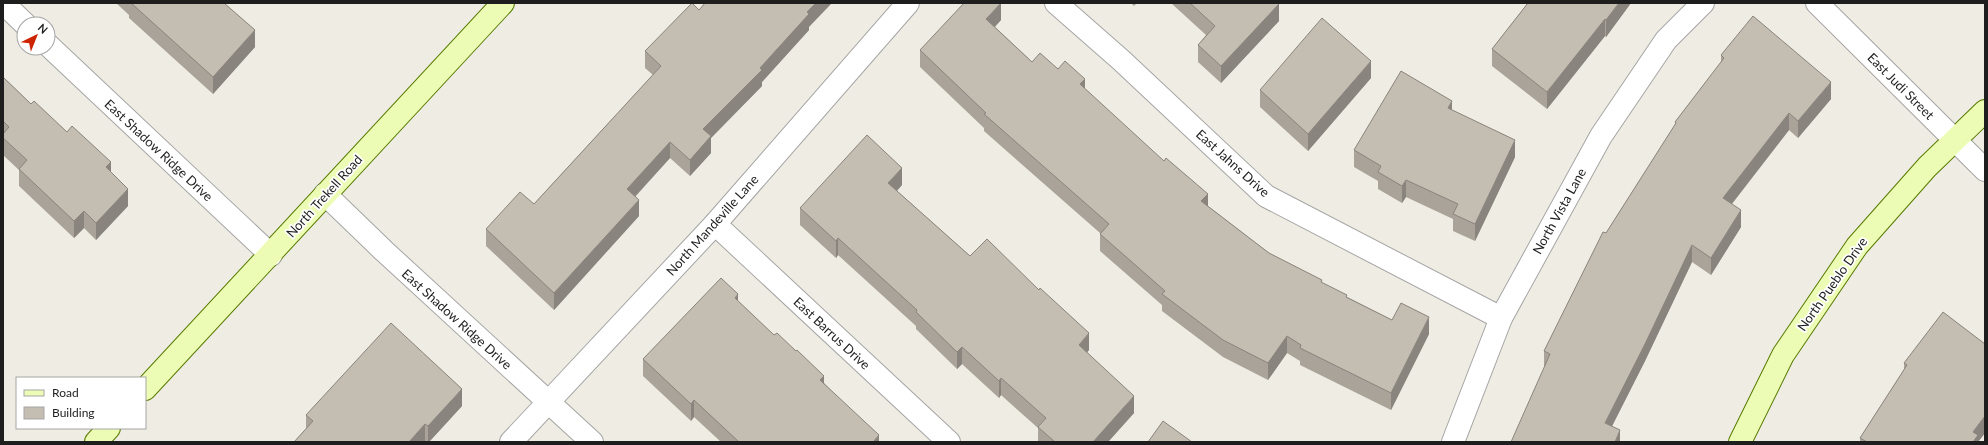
<svg xmlns="http://www.w3.org/2000/svg" width="1988" height="445" font-family="Lato,sans-serif">
  <rect width="100%" height="100%" fill="#efede3"/>
  <g fill="none" stroke-linecap="round" stroke-linejoin="round">
    <g stroke="#a5a5a5" stroke-width="24">
      <g id="street">
        <path d="M 3,3 L 25,24"/>
        <path d="M 1056,3 L 1121,60 L 1266,196 L 1501,318"/>
        <path d="M 1817,3 L 1985,170"/>
        <path d="M 48,45 L 271,255"/>
        <path d="M 325,194 L 384,251 L 592,442"/>
        <path d="M 715,224 L 949,442"/>
        <path d="M 511,442 L 715,224 L 908,3"/>
        <path d="M 1453,442 L 1501,318 L 1601,136 L 1666,40 L 1703,3"/>
      </g>
    </g>
    <g stroke="#577a00" stroke-width="24">
      <g id="secondary">
        <path d="M 145,389 L 503,3"/>
        <path d="M 96,442 L 109,428"/>
        <path d="M 1740,442 L 1783,355 L 1857,246 L 1927,167 L 1985,111"/>
      </g>
    </g>
    <use href="#street" stroke="#fff" stroke-width="22"/>
    <use href="#secondary" stroke="#ecfcb4" stroke-width="22"/>
  </g>
  <g fill="#a9a399">
    <path d="M 116,3 L 224,3 L 255,47 L 213,94 L 129,18 L 129,15 Z"/>
    <path d="M 1131,3 L 1137,3 L 1134,6 Z"/>
    <path d="M 1171,3 L 1278,3 L 1279,21 L 1221,83 L 1198,62 L 1198,45 L 1206,35 Z"/>
    <path d="M 1528,3 L 1631,3 L 1606,37 L 1605,36 L 1547,109 L 1492,66 L 1492,49 Z"/>
    <path d="M 699,10 L 809,27 L 809,30 L 762,82 L 762,86 L 711,138 L 711,153 L 690,176 L 670,158 L 636,196 L 639,216 L 554,310 L 486,246 L 486,229 L 534,204 L 653,75 L 645,68 L 645,51 Z"/>
    <path d="M 1001,20 L 995,27 L 1032,62 L 1058,69 L 1085,89 L 1208,206 L 1269,253 L 1347,297 L 1392,320 L 1429,334 L 1391,410 L 1300,365 L 1300,361 L 1287,353 L 1268,380 L 1223,357 L 1162,311 L 1162,305 L 1100,251 L 1100,233 L 984,131 L 984,128 L 920,67 L 920,50 Z"/>
    <path d="M 1721,55 L 1831,99 L 1798,138 L 1789,130 L 1732,204 L 1741,227 L 1711,275 L 1692,262 L 1645,361 L 1612,426 L 1620,442 L 1544,367 L 1544,351 L 1606,233 L 1675,125 L 1675,122 L 1721,63 Z"/>
    <path d="M 3,77 L 31,104 L 67,132 L 111,172 L 128,206 L 96,240 L 84,228 L 74,238 L 19,186 L 19,170 L 3,155 Z"/>
    <path d="M 1371,78 L 1308,151 L 1260,107 L 1260,90 Z"/>
    <path d="M 1452,110 L 1515,157 L 1475,241 L 1453,231 L 1453,219 L 1406,197 L 1402,203 L 1378,189 L 1378,181 L 1354,167 L 1354,150 Z"/>
    <path d="M 902,185 L 897,191 L 970,256 L 1089,350 L 1087,352 L 1134,413 L 1108,442 L 1038,442 L 1038,428 L 1001,395 L 999,398 L 962,364 L 957,369 L 916,329 L 916,326 L 838,255 L 836,258 L 800,225 L 800,208 Z"/>
    <path d="M 738,301 L 824,383 L 879,442 L 721,442 L 694,417 L 691,421 L 643,376 L 643,359 Z"/>
    <path d="M 1985,344 L 1985,433 L 1978,442 L 1860,442 L 1860,438 L 1904,370 L 1904,363 Z"/>
    <path d="M 462,406 L 429,442 L 427,442 L 425,441 L 424,442 L 294,442 L 306,429 L 306,415 Z"/>
  </g>
  <g fill="#89847d">
    <path d="M 816,3 L 832,3 L 809,27 L 809,30 L 762,82 L 762,86 L 711,138 L 711,153 L 690,176 L 690,160 L 703,129 L 760,68 L 807,12 Z"/>
    <path d="M 1001,3 L 1001,20 L 986,36 L 986,19 Z"/>
    <path d="M 1619,3 L 1631,3 L 1606,37 L 1606,20 Z"/>
    <path d="M 1279,4 L 1279,21 L 1221,83 L 1221,66 Z"/>
    <path d="M 1605,19 L 1605,36 L 1547,109 L 1547,92 Z"/>
    <path d="M 255,30 L 255,47 L 213,94 L 213,77 Z"/>
    <path d="M 1371,61 L 1371,78 L 1308,151 L 1308,134 Z"/>
    <path d="M 1085,79 L 1085,96 L 1080,84 Z"/>
    <path d="M 1831,82 L 1831,99 L 1798,138 L 1798,121 Z"/>
    <path d="M 1452,101 L 1452,118 L 1448,108 Z"/>
    <path d="M 1789,113 L 1789,130 L 1723,215 L 1723,198 Z"/>
    <path d="M 1515,140 L 1515,157 L 1475,241 L 1475,224 Z"/>
    <path d="M 670,142 L 670,158 L 627,205 L 627,189 Z"/>
    <path d="M 111,162 L 111,179 L 106,167 Z"/>
    <path d="M 902,168 L 902,185 L 888,200 L 888,183 Z"/>
    <path d="M 1406,180 L 1406,197 L 1402,203 L 1402,186 Z"/>
    <path d="M 128,189 L 128,206 L 96,240 L 96,223 Z"/>
    <path d="M 1208,194 L 1208,211 L 1201,201 Z"/>
    <path d="M 639,200 L 639,216 L 554,310 L 554,293 Z"/>
    <path d="M 1741,210 L 1741,227 L 1711,275 L 1711,258 Z"/>
    <path d="M 84,211 L 84,228 L 74,238 L 74,221 Z"/>
    <path d="M 838,238 L 838,255 L 836,258 L 836,241 Z"/>
    <path d="M 1692,245 L 1692,262 L 1645,361 L 1605,440 L 1605,423 Z"/>
    <path d="M 738,294 L 738,311 L 735,298 Z"/>
    <path d="M 1429,317 L 1429,334 L 1391,410 L 1391,393 Z"/>
    <path d="M 1089,333 L 1089,350 L 1079,362 L 1079,345 Z"/>
    <path d="M 1287,336 L 1287,353 L 1268,380 L 1268,363 Z"/>
    <path d="M 962,347 L 962,364 L 957,369 L 957,352 Z"/>
    <path d="M 824,376 L 824,393 L 820,380 Z"/>
    <path d="M 1001,378 L 1001,395 L 999,398 L 999,381 Z"/>
    <path d="M 462,389 L 462,406 L 429,442 L 428,442 L 428,426 Z"/>
    <path d="M 1134,396 L 1134,413 L 1108,442 L 1093,442 Z"/>
    <path d="M 694,400 L 694,417 L 691,421 L 691,404 Z"/>
    <path d="M 1985,416 L 1985,433 L 1978,442 L 1973,442 L 1973,432 Z"/>
    <path d="M 425,424 L 425,441 L 424,442 L 409,442 Z"/>
    <path d="M 1620,430 L 1620,442 L 1615,442 Z"/>
    <path d="M 879,435 L 879,442 L 873,442 Z"/>
  </g>
  <g fill="#c4bdb2" stroke="#89847d">
    <path d="M 131,3 L 224,3 L 255,30 L 213,77 Z"/>
    <path d="M 692,3 L 699,10 L 705,3 L 816,3 L 807,12 L 809,14 L 760,68 L 762,70 L 703,129 L 711,136 L 690,160 L 670,142 L 627,189 L 639,200 L 554,293 L 486,229 L 520,192 L 534,204 L 661,66 L 645,51 Z"/>
    <path d="M 964,3 L 1001,3 L 986,19 L 1032,62 L 1040,53 L 1058,69 L 1065,61 L 1085,79 L 1080,84 L 1164,161 L 1166,158 L 1208,194 L 1201,201 L 1269,253 L 1322,280 L 1321,282 L 1347,295 L 1346,297 L 1392,320 L 1401,303 L 1429,317 L 1391,393 L 1300,348 L 1301,345 L 1287,336 L 1268,363 L 1223,340 L 1162,294 L 1165,291 L 1100,234 L 1109,224 L 984,114 L 986,113 L 920,50 Z"/>
    <path d="M 1190,3 L 1278,3 L 1279,4 L 1221,66 L 1198,45 L 1215,26 Z"/>
    <path d="M 1528,3 L 1619,3 L 1606,20 L 1605,19 L 1547,92 L 1492,49 Z"/>
    <path d="M 1753,16 L 1831,82 L 1798,121 L 1789,113 L 1723,198 L 1741,210 L 1711,258 L 1692,245 L 1645,344 L 1605,423 L 1620,430 L 1615,442 L 1511,442 L 1550,354 L 1544,351 L 1603,232 L 1606,233 L 1676,123 L 1675,122 L 1724,58 L 1721,55 Z"/>
    <path d="M 1322,18 L 1371,61 L 1308,134 L 1260,90 Z"/>
    <path d="M 1401,71 L 1452,101 L 1448,108 L 1515,140 L 1475,224 L 1453,214 L 1458,204 L 1406,180 L 1402,186 L 1378,172 L 1381,166 L 1354,150 Z"/>
    <path d="M 3,77 L 31,104 L 34,101 L 67,132 L 72,126 L 111,162 L 106,167 L 128,189 L 96,223 L 84,211 L 74,221 L 19,169 L 27,160 L 3,138 L 3,134 L 9,127 L 3,121 Z"/>
    <path d="M 867,135 L 902,168 L 888,183 L 970,256 L 987,239 L 1039,290 L 1040,288 L 1089,333 L 1079,345 L 1134,396 L 1093,442 L 1055,442 L 1038,427 L 1046,418 L 1001,378 L 999,381 L 962,347 L 957,352 L 916,312 L 917,310 L 838,238 L 836,241 L 800,208 Z"/>
    <path d="M 721,278 L 738,294 L 735,298 L 774,335 L 777,333 L 796,351 L 797,350 L 824,376 L 820,380 L 879,435 L 873,442 L 739,442 L 694,400 L 691,404 L 643,359 Z"/>
    <path d="M 1943,312 L 1985,344 L 1985,416 L 1973,432 L 1978,435 L 1973,442 L 1867,442 L 1860,438 L 1907,365 L 1904,363 Z"/>
    <path d="M 391,323 L 462,389 L 428,426 L 425,424 L 409,442 L 294,442 L 313,421 L 306,415 Z"/>
    <path d="M 1163,421 L 1192,442 L 1148,442 Z"/>
  </g>
  <g text-anchor="middle" dominant-baseline="central" stroke-width="3.5" stroke-linejoin="round" paint-order="stroke">
    <g font-size="13" fill="#1e1e1e" stroke="#fff">
      <text transform="translate(1901 86) rotate(45)">East Judi Street</text>
      <text transform="translate(159 150) rotate(43)">East Shadow Ridge Drive</text>
      <text transform="translate(1233 163) rotate(42)">East Jahns Drive</text>
      <text transform="translate(324 196) rotate(-48)">North Trekell Road</text>
      <text transform="translate(1559 211) rotate(-61)">North Vista Lane</text>
      <text transform="translate(712 225) rotate(-48)">North Mandeville Lane</text>
      <text transform="translate(1832 284) rotate(-55)">North Pueblo Drive</text>
      <text transform="translate(457 319) rotate(42)">East Shadow Ridge Drive</text>
      <text transform="translate(832 333) rotate(43)">East Barrus Drive</text>
    </g>
  </g>
  <rect width="1988" height="445" fill="none" stroke="#1e1e1e" stroke-width="8"/>
  <rect x="16" y="377" width="130" height="52" fill="#ffffff" stroke="#a5a5a5"/>
  <rect x="24" y="390" width="20" height="6" fill="#ecfcb4" stroke="#a5a5a5"/>
  <text x="52" y="397" font-size="12" fill="#1e1e1e">Road</text>
  <rect x="24" y="407" width="20" height="12" fill="#c4bdb2" stroke="#a5a5a5"/>
  <text x="52" y="417" font-size="12" fill="#1e1e1e">Building</text>
  <g transform="translate(36 36) rotate(43)"><circle r="19" fill="#ffffff" stroke="#a5a5a5"/>
  <path d="M0-3L7 15L0 10L-7 15Z" fill="#cc2400"/>
  <text y="-6" font-size="11" font-weight="bold" text-anchor="middle" fill="#1e1e1e">N</text>
  </g>
</svg>
